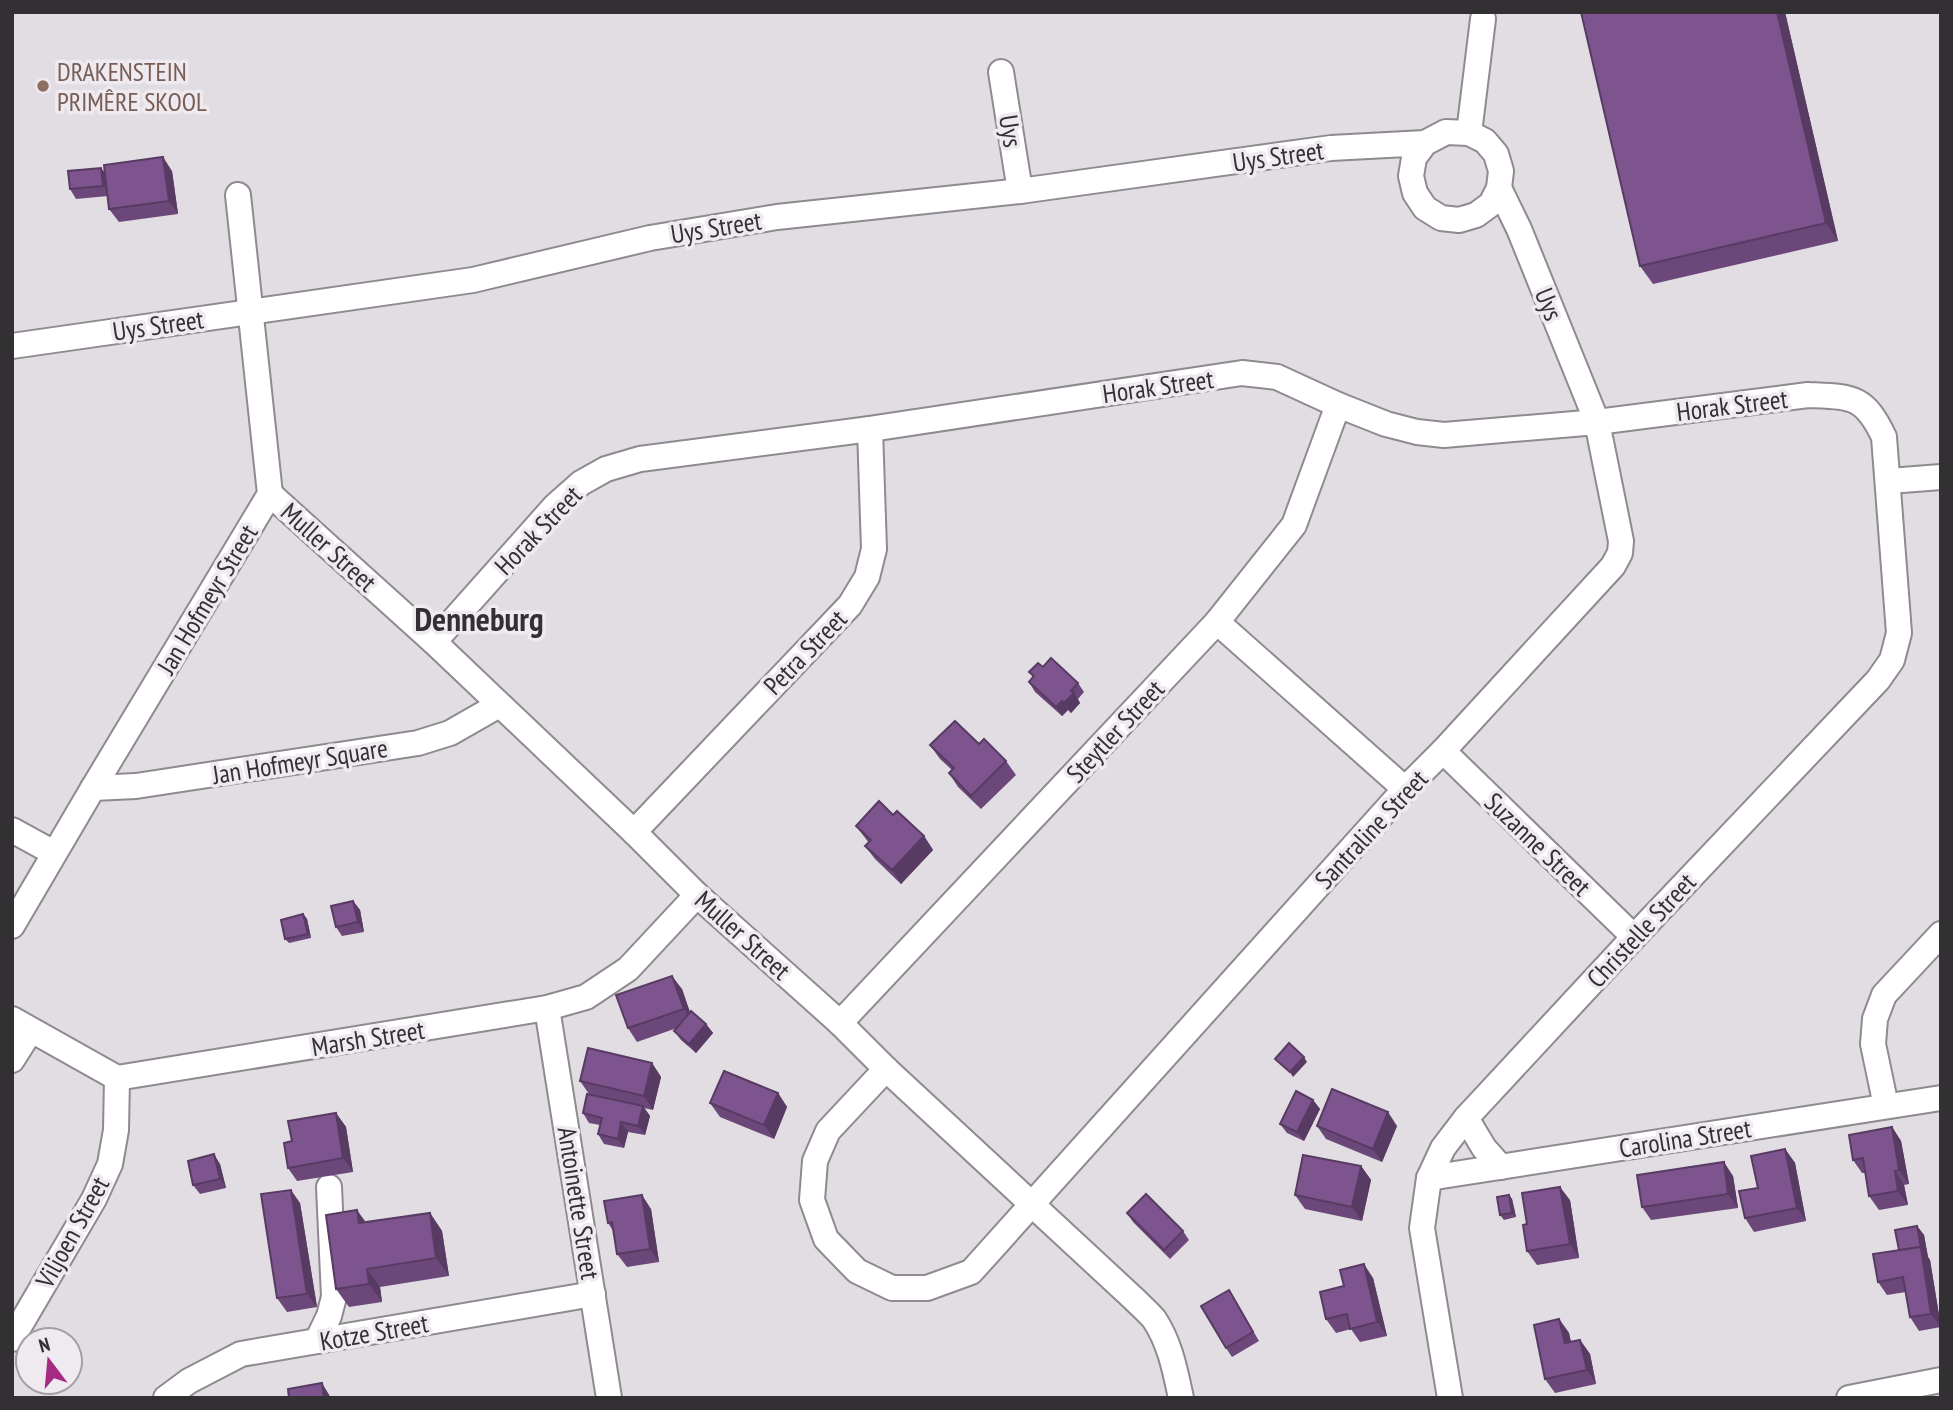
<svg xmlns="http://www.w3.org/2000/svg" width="1953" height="1410" font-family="'PT Sans Narrow',sans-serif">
  <rect width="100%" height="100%" fill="#e1dde3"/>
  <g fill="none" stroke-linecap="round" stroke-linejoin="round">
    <g stroke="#8e8a90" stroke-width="28">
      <g id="minor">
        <path d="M 1001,72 L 1020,191"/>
        <path d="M 1469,133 L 1483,19"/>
        <path d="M 12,346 L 473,280 L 650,238 L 777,217 L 1020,191 L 1331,148 L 1425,143 L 1446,132 L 1469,133 L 1485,141 L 1496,154 L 1501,171 L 1499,188 L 1491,204 L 1476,215 L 1459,220 L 1441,218 L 1425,208 L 1415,193 L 1411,176 L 1414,158 L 1425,143"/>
        <path d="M 1889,481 L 1941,477"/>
        <path d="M 270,494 L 434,642 L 634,832 L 697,895 L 840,1023 L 886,1069 L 1134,1299 C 1141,1306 1148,1312 1154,1319 C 1170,1343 1175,1370 1181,1398"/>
        <path d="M 1217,622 L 1405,789"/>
        <path d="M 434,642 L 555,506 L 581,483 L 606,469 L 640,459 L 870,429 L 1242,373 L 1277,377 L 1338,405 L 1386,424 L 1417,432 L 1444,435 L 1597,422 L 1808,395 C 1852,397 1864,395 1884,437 L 1899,633 L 1892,660 L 1878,680 L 1634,937 L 1466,1118 L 1443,1148 L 1429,1178 L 1422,1228 L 1450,1398"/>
        <path d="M 1443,751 L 1634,937"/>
        <path d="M 93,788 L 136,786 L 418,743 L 450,733 L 499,705"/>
        <path d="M 12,830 L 54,853"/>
        <path d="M 634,832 L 850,605 L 867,577 L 874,549 L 870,429"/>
        <path d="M 12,926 L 93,788 L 270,494 L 238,195"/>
        <path d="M 547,1008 L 609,1398"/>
        <path d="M 12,1019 L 117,1078 L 547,1008 L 586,997 L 628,969 L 697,895"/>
        <path d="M 840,1023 L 1217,622 L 1294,525 L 1338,405"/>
        <path d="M 12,1060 L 31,1030"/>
        <path d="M 886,1069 L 828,1131 L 815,1161 L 812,1200 L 826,1239 L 857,1271 L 892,1288 L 927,1288 L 971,1272 L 1405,789 L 1443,751 L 1613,566 L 1620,553 L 1621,541 L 1597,422 L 1519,229 L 1499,188"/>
        <path d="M 1886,1106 L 1873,1044 L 1875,1019 L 1884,995 L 1941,934"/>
        <path d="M 1466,1118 L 1484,1148 L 1501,1167"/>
        <path d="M 1429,1178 L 1941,1098"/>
        <path d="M 12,1339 L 94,1199 L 110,1164 L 116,1130 L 117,1078"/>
        <path d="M 317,1341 L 329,1316 L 334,1297 L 329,1187"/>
        <path d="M 166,1398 L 189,1381 L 241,1354 L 593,1294"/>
        <path d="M 1849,1398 L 1941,1380"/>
      </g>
    </g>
    <use href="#minor" stroke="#fff" stroke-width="24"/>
  </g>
  <g fill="#6c487a">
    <path d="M 1581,12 L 1785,12 L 1838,241 L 1653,284 L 1640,266 Z"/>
    <path d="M 101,168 L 104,172 L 172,171 L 178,214 L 119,222 L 109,209 L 108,196 L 76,199 L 70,189 Z"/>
    <path d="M 1043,667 L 1078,683 L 1084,692 L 1078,699 L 1080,703 L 1071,713 L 1068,710 L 1062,716 L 1035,692 L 1029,682 L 1033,677 L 1029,672 Z"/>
    <path d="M 979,744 L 1006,761 L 1016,775 L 981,809 L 958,787 L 949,773 L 952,770 L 940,759 L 930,745 Z"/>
    <path d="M 893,815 L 924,836 L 933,850 L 901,884 L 875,859 L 865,846 L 869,843 L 856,826 Z"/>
    <path d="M 353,901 L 360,910 L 364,932 L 342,936 L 336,927 Z"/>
    <path d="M 303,914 L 307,919 L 311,938 L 289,943 L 285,939 Z"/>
    <path d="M 682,989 L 690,1012 L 706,1024 L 713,1033 L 696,1053 L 681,1040 L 674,1031 L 677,1028 L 637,1042 L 628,1028 Z"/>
    <path d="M 652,1063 L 661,1077 L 653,1110 L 644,1108 L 650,1116 L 645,1135 L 628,1132 L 624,1148 L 604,1144 L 598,1134 L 600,1125 L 589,1123 L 583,1113 L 589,1094 L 580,1081 Z"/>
    <path d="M 778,1093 L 787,1107 L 774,1139 L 720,1117 L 710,1103 Z"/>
    <path d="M 1313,1100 L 1320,1109 L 1304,1141 L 1287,1133 L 1280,1124 Z"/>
    <path d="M 336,1113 L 346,1127 L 353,1172 L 297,1181 L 288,1168 L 292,1141 Z"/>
    <path d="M 1317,1126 L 1397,1126 L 1382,1162 L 1326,1139 Z"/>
    <path d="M 1892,1127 L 1901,1141 L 1909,1184 L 1904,1185 L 1908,1205 L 1879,1210 L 1869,1196 L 1865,1173 L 1862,1173 L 1853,1160 Z"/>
    <path d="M 1785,1149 L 1795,1163 L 1806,1221 L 1754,1232 L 1745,1218 Z"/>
    <path d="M 220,1164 L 226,1188 L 200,1194 L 193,1185 Z"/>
    <path d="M 1361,1166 L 1371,1180 L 1362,1221 L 1305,1209 L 1295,1195 Z"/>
    <path d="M 1733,1176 L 1738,1208 L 1651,1220 L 1642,1207 Z"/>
    <path d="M 1509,1195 L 1512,1199 L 1516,1217 L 1504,1220 L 1500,1215 Z"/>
    <path d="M 1570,1200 L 1579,1258 L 1537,1265 L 1527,1251 L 1527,1224 Z"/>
    <path d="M 300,1203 L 317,1307 L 287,1312 L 277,1298 Z"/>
    <path d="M 651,1209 L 659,1262 L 627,1267 L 617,1254 L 614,1232 L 608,1223 Z"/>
    <path d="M 430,1213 L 442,1231 L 449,1276 L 380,1287 L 382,1302 L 349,1307 L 336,1289 Z"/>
    <path d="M 1127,1213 L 1183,1231 L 1189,1240 L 1170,1259 L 1133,1222 Z"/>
    <path d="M 1917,1226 L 1924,1235 L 1928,1257 L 1930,1260 L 1941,1327 L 1919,1331 L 1910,1317 L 1906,1292 L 1887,1295 L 1878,1282 Z"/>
    <path d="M 1373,1278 L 1387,1336 L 1360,1342 L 1351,1329 L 1336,1333 L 1326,1319 Z"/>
    <path d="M 1235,1300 L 1259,1341 L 1232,1357 L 1226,1348 Z"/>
    <path d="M 1559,1319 L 1569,1333 L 1571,1342 L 1580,1340 L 1590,1354 L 1596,1384 L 1555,1393 L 1545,1379 Z"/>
  </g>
  <g fill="#583b63">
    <path d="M 1777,12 L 1785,12 L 1838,241 L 1826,223 Z"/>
    <path d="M 163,157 L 172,171 L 178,214 L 169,201 Z"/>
    <path d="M 101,168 L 108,177 L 110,195 L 103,186 Z"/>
    <path d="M 1074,693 L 1080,703 L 1071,713 L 1064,703 Z"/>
    <path d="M 1062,701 L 1068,710 L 1062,716 L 1056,707 Z"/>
    <path d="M 924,836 L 933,850 L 901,884 L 892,870 Z"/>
    <path d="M 353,901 L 360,910 L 364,932 L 358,922 Z"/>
    <path d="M 303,914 L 307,919 L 311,938 L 308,934 Z"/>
    <path d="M 672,976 L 682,989 L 693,1022 L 684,1009 Z"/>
    <path d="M 706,1024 L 713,1033 L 696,1053 L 689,1044 Z"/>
    <path d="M 1304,1057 L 1307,1062 L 1293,1077 L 1290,1072 Z"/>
    <path d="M 652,1063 L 661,1077 L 653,1110 L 644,1096 Z"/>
    <path d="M 778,1093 L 787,1107 L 774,1139 L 764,1125 Z"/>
    <path d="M 1313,1100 L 1320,1109 L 1304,1141 L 1297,1132 Z"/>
    <path d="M 643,1106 L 650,1116 L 645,1135 L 638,1126 Z"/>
    <path d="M 1388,1112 L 1397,1126 L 1382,1162 L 1373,1149 Z"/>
    <path d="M 336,1113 L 346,1127 L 353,1172 L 343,1158 Z"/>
    <path d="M 621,1122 L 628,1132 L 624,1148 L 618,1139 Z"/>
    <path d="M 1892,1127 L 1901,1141 L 1909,1184 L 1899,1170 Z"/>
    <path d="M 1785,1149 L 1795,1163 L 1806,1221 L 1797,1208 Z"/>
    <path d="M 214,1154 L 220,1164 L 226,1188 L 220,1179 Z"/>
    <path d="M 1724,1162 L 1733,1176 L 1738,1208 L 1728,1194 Z"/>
    <path d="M 1361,1166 L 1371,1180 L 1362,1221 L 1352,1207 Z"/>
    <path d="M 1895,1171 L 1904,1185 L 1908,1205 L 1898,1191 Z"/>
    <path d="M 1560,1187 L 1570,1200 L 1579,1258 L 1570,1244 Z"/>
    <path d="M 291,1190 L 300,1203 L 317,1307 L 307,1294 Z"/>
    <path d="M 642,1195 L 651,1209 L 659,1262 L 650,1249 Z"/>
    <path d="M 1509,1195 L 1512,1199 L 1516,1217 L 1512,1213 Z"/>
    <path d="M 357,1210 L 370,1228 L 359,1223 Z"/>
    <path d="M 430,1213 L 442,1231 L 449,1276 L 436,1258 Z"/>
    <path d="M 1917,1226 L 1924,1235 L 1928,1257 L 1930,1260 L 1941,1327 L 1931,1314 Z"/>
    <path d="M 1364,1264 L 1373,1278 L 1387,1336 L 1377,1322 Z"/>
    <path d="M 367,1269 L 380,1287 L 382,1302 L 369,1284 Z"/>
    <path d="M 1559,1319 L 1569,1333 L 1574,1357 L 1565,1343 Z"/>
    <path d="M 1580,1340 L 1590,1354 L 1596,1384 L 1587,1370 Z"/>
    <path d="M 322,1383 L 331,1398 L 324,1398 Z"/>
  </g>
  <g fill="#7e548e" stroke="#583b63" stroke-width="2">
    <path d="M 1581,12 L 1777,12 L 1826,223 L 1640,266 Z"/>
    <path d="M 163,157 L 169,201 L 109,209 L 104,165 Z"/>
    <path d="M 101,168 L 103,186 L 70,189 L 68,171 Z"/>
    <path d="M 1051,658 L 1078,683 L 1071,691 L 1074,693 L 1064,703 L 1062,701 L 1056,707 L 1029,682 L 1034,676 L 1029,672 L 1038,663 L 1043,667 Z"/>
    <path d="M 955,721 L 979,744 L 984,739 L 1006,761 L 971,796 L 949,773 L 954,768 L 930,745 Z"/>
    <path d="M 879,801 L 893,815 L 897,811 L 924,836 L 892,870 L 865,846 L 871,840 L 856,826 Z"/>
    <path d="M 353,901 L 358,922 L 336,927 L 331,906 Z"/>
    <path d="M 303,914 L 308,934 L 285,939 L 281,920 Z"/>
    <path d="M 672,976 L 684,1009 L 628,1028 L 616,995 Z"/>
    <path d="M 691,1011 L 706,1024 L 689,1044 L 674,1031 Z"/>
    <path d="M 1289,1043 L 1304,1057 L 1290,1072 L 1275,1059 Z"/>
    <path d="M 588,1048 L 652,1063 L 644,1096 L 580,1081 Z"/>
    <path d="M 724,1071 L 778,1093 L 764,1125 L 710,1103 Z"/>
    <path d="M 1332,1089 L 1388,1112 L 1373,1149 L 1317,1126 Z"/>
    <path d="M 1296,1091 L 1313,1100 L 1297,1132 L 1280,1124 Z"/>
    <path d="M 587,1094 L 643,1106 L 638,1126 L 621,1122 L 618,1139 L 598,1134 L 602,1118 L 583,1113 Z"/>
    <path d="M 336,1113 L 343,1158 L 288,1168 L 284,1143 L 292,1141 L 288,1121 Z"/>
    <path d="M 1892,1127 L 1899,1170 L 1895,1171 L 1898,1191 L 1869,1196 L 1863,1158 L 1853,1160 L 1849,1135 Z"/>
    <path d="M 1785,1149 L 1797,1208 L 1745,1218 L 1739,1191 L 1758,1188 L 1751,1156 Z"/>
    <path d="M 214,1154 L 220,1179 L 193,1185 L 188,1161 Z"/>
    <path d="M 1303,1155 L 1361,1166 L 1352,1207 L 1295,1195 Z"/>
    <path d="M 1724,1162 L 1728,1194 L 1642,1207 L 1637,1175 Z"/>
    <path d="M 1560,1187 L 1570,1244 L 1527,1251 L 1523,1225 L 1527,1224 L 1522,1193 Z"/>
    <path d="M 291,1190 L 307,1294 L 277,1298 L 261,1194 Z"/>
    <path d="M 1146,1194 L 1183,1231 L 1164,1250 L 1127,1213 Z"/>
    <path d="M 642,1195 L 650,1249 L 617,1254 L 612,1222 L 608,1223 L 604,1201 Z"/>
    <path d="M 1509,1195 L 1512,1213 L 1500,1215 L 1497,1197 Z"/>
    <path d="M 357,1210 L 359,1223 L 430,1213 L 436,1258 L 367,1269 L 369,1284 L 336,1289 L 326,1215 Z"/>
    <path d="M 1917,1226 L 1921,1248 L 1921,1247 L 1899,1250 L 1895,1230 Z"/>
    <path d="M 1921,1247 L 1931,1314 L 1910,1317 L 1903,1277 L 1878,1282 L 1873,1254 Z"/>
    <path d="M 1364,1264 L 1377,1322 L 1350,1329 L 1347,1314 L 1326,1319 L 1320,1292 L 1344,1286 L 1340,1270 Z"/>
    <path d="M 1229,1290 L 1253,1332 L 1226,1348 L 1201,1306 Z"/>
    <path d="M 1559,1319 L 1565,1343 L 1580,1340 L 1587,1370 L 1545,1379 L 1534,1325 Z"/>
    <path d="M 322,1383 L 324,1398 L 289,1398 L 288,1389 Z"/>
  </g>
  <circle fill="#8d6e63" stroke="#eeeaf0" stroke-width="2.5" cx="43" cy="86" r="7"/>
  <g text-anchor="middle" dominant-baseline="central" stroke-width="7" stroke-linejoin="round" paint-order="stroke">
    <g font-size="26" fill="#785e54" stroke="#eeeaf0" text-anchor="start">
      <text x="57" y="71">DRAKENSTEIN<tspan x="57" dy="30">PRIMÊRE SKOOL</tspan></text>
    </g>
    <g font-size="26" fill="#323033" stroke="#eeeaf0">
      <text transform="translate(1011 131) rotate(81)">Uys</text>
      <text transform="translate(1278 156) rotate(-8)">Uys Street</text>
      <text transform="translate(716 227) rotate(-9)">Uys Street</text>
      <text transform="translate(1549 304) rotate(68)">Uys</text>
      <text transform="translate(158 325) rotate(-8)">Uys Street</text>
      <text transform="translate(1158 386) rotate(-8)">Horak Street</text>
      <text transform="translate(1732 405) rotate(-7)">Horak Street</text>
      <text transform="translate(538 530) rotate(-46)">Horak Street</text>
      <text transform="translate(329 547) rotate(42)">Muller Street</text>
      <text transform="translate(207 599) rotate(-59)">Jan Hofmeyr Street</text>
      <text transform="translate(805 652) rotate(-46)">Petra Street</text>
      <text transform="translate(1115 731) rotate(-47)">Steytler Street</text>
      <text transform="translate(300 761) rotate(-9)">Jan Hofmeyr Square</text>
      <text transform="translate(1371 829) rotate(-47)">Santraline Street</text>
      <text transform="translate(1538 844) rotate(44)">Suzanne Street</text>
      <text transform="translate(1641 930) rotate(-47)">Christelle Street</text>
      <text transform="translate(743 935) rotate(42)">Muller Street</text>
      <text transform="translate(368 1038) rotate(-9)">Marsh Street</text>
      <text transform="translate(1685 1138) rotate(-9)">Carolina Street</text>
      <text transform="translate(579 1203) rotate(81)">Antoinette Street</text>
      <text transform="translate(72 1232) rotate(-61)">Viljoen Street</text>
      <text transform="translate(374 1332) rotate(-10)">Kotze Street</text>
    </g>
    <g font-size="33" font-weight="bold" fill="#323033" stroke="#eeeaf0">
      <text x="479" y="618">Denneburg</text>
    </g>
  </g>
  <rect width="1953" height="1410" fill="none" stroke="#323033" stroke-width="28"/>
  <g transform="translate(49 1361) rotate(344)"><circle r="33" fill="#eeeaf0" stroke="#a3a0a4" stroke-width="2"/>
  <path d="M0-5L12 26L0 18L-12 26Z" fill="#a42b81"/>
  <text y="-10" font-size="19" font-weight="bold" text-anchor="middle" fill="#323033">N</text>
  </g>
</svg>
